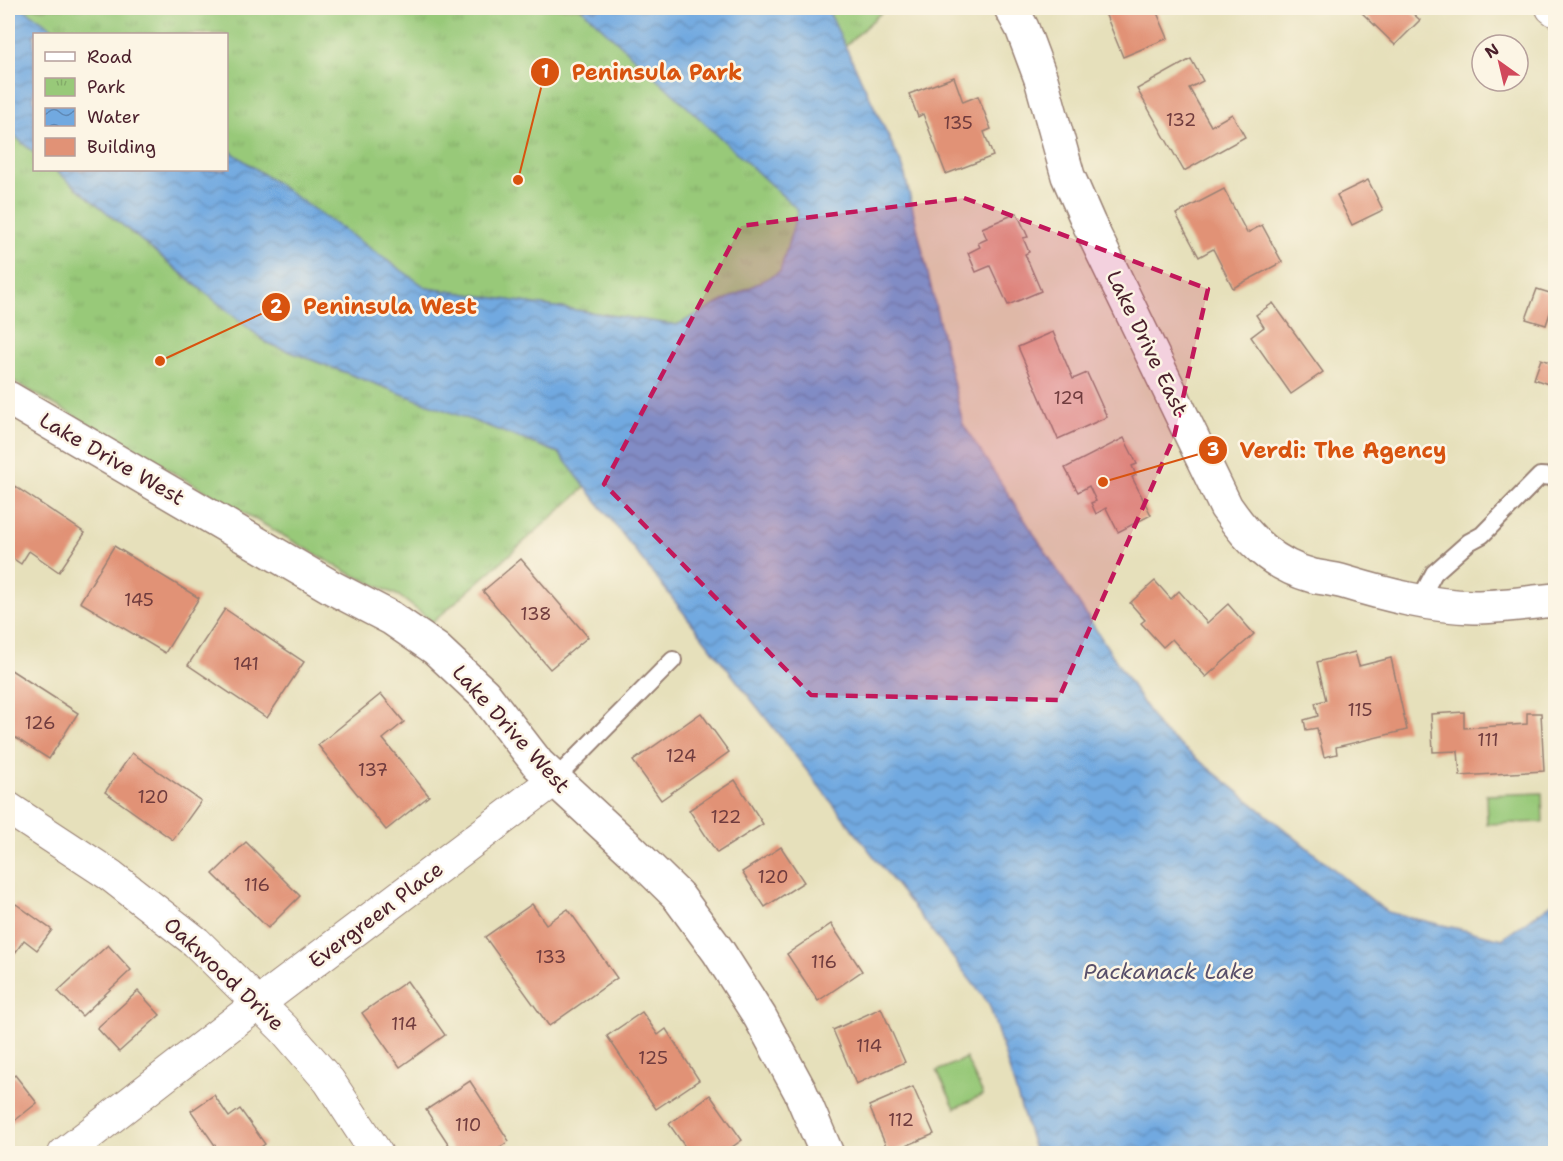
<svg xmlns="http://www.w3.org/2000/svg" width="1563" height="1161" font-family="'Shantell Sans',sans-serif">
  <defs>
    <pattern id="park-tufts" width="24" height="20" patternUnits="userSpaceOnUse" patternTransform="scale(1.5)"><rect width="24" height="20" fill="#98c979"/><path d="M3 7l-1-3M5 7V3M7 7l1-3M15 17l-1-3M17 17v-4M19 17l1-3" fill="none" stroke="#84ac69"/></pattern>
    <pattern id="water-waves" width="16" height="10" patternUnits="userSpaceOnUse" patternTransform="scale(1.5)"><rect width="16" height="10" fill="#71a9e0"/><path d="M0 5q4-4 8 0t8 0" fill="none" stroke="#5f89b6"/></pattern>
  </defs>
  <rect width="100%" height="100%" fill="#fcf5e5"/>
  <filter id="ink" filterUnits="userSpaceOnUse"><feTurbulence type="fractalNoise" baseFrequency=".0167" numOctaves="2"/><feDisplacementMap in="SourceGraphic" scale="12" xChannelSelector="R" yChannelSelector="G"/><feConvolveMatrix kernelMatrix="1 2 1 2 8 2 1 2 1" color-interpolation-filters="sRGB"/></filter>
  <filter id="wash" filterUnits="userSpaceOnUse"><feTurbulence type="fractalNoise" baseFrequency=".008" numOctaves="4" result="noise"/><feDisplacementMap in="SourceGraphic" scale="24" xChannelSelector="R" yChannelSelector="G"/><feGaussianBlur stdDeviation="1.35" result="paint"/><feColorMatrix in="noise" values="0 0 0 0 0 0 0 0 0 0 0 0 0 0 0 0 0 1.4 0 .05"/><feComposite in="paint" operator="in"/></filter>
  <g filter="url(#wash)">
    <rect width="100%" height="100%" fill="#e6e0bb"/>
    <g fill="#98c979" stroke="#717452" stroke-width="1.5">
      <path d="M 1542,793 L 1543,822 L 1487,824 L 1486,795 Z"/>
      <path d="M 966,1058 L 983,1095 L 955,1108 L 937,1071 Z"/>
    </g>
    <g fill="url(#park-tufts)" stroke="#717452" stroke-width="1.5">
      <path d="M 22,8 L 584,8 L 798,210 L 780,272 L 677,325 L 426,288 L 227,149 L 226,34 L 61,34 Z"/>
      <path d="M 827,8 L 886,8 L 845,46 Z"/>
      <path d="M 8,130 L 34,153 L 34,170 L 55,170 L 267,343 L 559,453 L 586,487 L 433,622 L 399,596 L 347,572 L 8,378 Z"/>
    </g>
    <g fill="url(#water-waves)" stroke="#5e6486" stroke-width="1.5">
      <path d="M 8,8 L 22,8 L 61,34 L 34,34 L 34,153 L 8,130 Z"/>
      <path d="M 581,8 L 827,8 L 903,167 L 963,424 L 1160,729 L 1387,912 L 1502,939 L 1555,901 L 1555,1153 L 1035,1153 L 989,1004 L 559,453 L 267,343 L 55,170 L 226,170 L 227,149 L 427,288 L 677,325 L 780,272 L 798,210 Z"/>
    </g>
    <g id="blocks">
      <g fill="#e19276">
        <path d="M 1103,8 L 1155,8 L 1168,38 L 1123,57 Z"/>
        <path d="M 1357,8 L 1414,8 L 1410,11 L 1420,20 L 1395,45 Z"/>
        <path d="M 1191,59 L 1203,81 L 1189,88 L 1211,126 L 1232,114 L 1245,137 L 1184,171 L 1137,89 Z"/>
        <path d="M 954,77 L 963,102 L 978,96 L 991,129 L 984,132 L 993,156 L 946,174 L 923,114 L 918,117 L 909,94 Z"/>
        <path d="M 1368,180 L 1383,210 L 1352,225 L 1337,195 Z"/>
        <path d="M 1224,189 L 1247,233 L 1262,225 L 1282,262 L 1233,288 L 1213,249 L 1199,257 L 1176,214 Z"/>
        <path d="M 1017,213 L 1028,237 L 1023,238 L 1029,252 L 1025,254 L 1041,291 L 1008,305 L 990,266 L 976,272 L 968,253 L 980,247 L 978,243 L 987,239 L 982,228 Z"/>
        <path d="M 1537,289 L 1556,295 L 1546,325 L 1526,319 Z"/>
        <path d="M 1273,303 L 1323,372 L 1291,394 L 1251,337 L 1264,327 L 1256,315 Z"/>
        <path d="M 1053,332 L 1073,379 L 1087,373 L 1107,417 L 1058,439 L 1018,347 Z"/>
        <path d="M 1556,356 L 1556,387 L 1534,379 L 1541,359 L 1552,363 Z"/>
        <path d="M 1124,438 L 1137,464 L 1132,466 L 1136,475 L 1132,477 L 1151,515 L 1118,532 L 1106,508 L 1096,514 L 1091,503 L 1096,501 L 1089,486 L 1078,492 L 1065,468 Z"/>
        <path d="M 10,483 L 85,533 L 59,572 L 29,551 L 21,564 L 8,555 L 8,487 Z"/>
        <path d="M 114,546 L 199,598 L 165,653 L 80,602 Z"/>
        <path d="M 521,559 L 588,637 L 550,669 L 483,591 Z"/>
        <path d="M 1155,581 L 1171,599 L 1179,591 L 1207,623 L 1228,604 L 1254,634 L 1206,677 L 1172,639 L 1163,647 L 1141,623 L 1145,620 L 1130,603 Z"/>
        <path d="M 225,609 L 304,662 L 267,718 L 188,665 Z"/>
        <path d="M 1355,652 L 1359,666 L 1391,658 L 1407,730 L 1336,747 L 1337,754 L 1324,757 L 1317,728 L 1306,730 L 1304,720 L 1318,716 L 1315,703 L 1326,700 L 1317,662 Z"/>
        <path d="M 8,668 L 78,713 L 49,759 L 8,733 Z"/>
        <path d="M 381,694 L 404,722 L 383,739 L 429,796 L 386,830 L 318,745 Z"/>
        <path d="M 1464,712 L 1464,728 L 1527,724 L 1527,713 L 1541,713 L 1544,771 L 1460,776 L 1458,751 L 1433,752 L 1431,714 Z"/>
        <path d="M 701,713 L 729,752 L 661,800 L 633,761 Z"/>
        <path d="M 132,753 L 201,801 L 173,840 L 105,792 Z"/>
        <path d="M 735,780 L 763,824 L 717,853 L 689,810 Z"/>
        <path d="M 246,842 L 300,896 L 268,928 L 213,874 Z"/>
        <path d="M 781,847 L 804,882 L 765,907 L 742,872 Z"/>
        <path d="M 16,904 L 52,930 L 37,950 L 24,940 L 13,956 L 8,952 L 8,915 Z"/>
        <path d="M 532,904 L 546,924 L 568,909 L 617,978 L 549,1026 L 485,937 Z"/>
        <path d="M 831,924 L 862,971 L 818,1001 L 787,954 Z"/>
        <path d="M 108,945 L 131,970 L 82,1016 L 58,991 Z"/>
        <path d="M 407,981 L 445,1035 L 400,1067 L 362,1013 Z"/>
        <path d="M 138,991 L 160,1015 L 119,1052 L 97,1028 Z"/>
        <path d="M 881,1008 L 905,1062 L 856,1084 L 833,1030 Z"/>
        <path d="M 642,1012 L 658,1035 L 666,1029 L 699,1080 L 656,1109 L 607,1036 Z"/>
        <path d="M 15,1075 L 37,1103 L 8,1126 L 8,1081 Z"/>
        <path d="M 470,1081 L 509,1141 L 490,1154 L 455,1154 L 426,1110 Z"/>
        <path d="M 913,1087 L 934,1134 L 889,1153 L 869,1106 Z"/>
        <path d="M 214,1095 L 229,1117 L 240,1109 L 265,1144 L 251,1154 L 221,1154 L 191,1111 Z"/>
        <path d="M 710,1095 L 742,1140 L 722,1154 L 690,1154 L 669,1124 Z"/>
      </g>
    </g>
  </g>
  <g filter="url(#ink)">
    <use href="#blocks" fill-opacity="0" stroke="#988073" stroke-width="1.5"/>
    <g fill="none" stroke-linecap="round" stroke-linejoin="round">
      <g stroke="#988073" stroke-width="20">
        <g id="lane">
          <path d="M 1419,601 L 1434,573 L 1469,542 L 1482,535 L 1540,476 L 1556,477"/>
          <path d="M 554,780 L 673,660"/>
        </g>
      </g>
      <g stroke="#988073" stroke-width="34">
        <g id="street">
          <path d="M 1552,8 L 1556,11"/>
          <path d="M 8,808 L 110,875 L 196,942 L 284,1029 L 329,1081 L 377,1154"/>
          <path d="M 64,1154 L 259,1003 L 554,780"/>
        </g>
      </g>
      <g stroke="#988073" stroke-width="36">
        <g id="secondary">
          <path d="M 1011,8 L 1022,28 L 1041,79 L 1068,176 L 1089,224 L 1226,507 C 1249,540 1272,565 1313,576 C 1323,578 1334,579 1344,582 C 1387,595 1429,606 1474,607 C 1501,607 1529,602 1556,600"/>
          <path d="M 8,398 L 333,588 L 391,618 L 436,649 L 484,694 L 538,764 L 631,850 L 677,895 L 718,951 L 760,1017 L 800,1091 L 827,1154"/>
        </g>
      </g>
      <use href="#lane" stroke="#fff" stroke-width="16"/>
      <use href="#street" stroke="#fff" stroke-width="32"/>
      <use href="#secondary" stroke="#fff" stroke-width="33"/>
    </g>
  </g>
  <path fill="#c2185b" fill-opacity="0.2" stroke="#c2185b" stroke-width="4.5" stroke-dasharray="12 8" stroke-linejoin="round" d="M 964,198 L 1208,289 L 1174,437 L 1058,700 L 811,695 L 604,484 L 741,226 Z"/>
  <g text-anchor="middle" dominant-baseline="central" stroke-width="5" stroke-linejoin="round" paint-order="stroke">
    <g font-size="18" fill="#703c3e">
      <text x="1181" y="120">132</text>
      <text x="958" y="123">135</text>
      <text x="1069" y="398">129</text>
      <text x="139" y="600">145</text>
      <text x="536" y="614">138</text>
      <text x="246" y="664">141</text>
      <text x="1360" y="710">115</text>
      <text x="40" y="723">126</text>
      <text x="1488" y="740">111</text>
      <text x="681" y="756">124</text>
      <text x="373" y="770">137</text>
      <text x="153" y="797">120</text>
      <text x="726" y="817">122</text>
      <text x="773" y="877">120</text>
      <text x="257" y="885">116</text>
      <text x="551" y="957">133</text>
      <text x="824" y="962">116</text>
      <text x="404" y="1024">114</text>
      <text x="869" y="1046">114</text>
      <text x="653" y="1058">125</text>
      <text x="901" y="1120">112</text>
      <text x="468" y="1125">110</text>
    </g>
    <g font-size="21" fill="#4a1f2b" stroke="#fcf5e5">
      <text transform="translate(1147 343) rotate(64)">Lake Drive East</text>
      <text transform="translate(112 459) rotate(30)">Lake Drive West</text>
      <text transform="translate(511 729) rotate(48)">Lake Drive West</text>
      <text transform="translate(376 915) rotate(-37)">Evergreen Place</text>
      <text transform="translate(224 974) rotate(43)">Oakwood Drive</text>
    </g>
    <g font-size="22" font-style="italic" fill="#584f6a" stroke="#fcf5e5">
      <text x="1169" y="971">Packanack Lake</text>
    </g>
  </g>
  <path fill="none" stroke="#d8530f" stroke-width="2" d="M518 180L545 72M160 361L276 307M1103 482L1213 450"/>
  <g fill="#d8530f" stroke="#fcf5e5" stroke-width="2">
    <circle cx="518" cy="180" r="6"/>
    <circle cx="160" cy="361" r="6"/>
    <circle cx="1103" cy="482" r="6"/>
    <circle cx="545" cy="72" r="15"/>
    <circle cx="276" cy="307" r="15"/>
    <circle cx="1213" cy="450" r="15"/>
  </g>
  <g font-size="18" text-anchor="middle" font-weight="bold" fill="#fff">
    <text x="545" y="78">1</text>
    <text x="276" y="313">2</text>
    <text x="1213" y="456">3</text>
  </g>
  <g font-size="22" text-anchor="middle" font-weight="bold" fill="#d8530f" stroke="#fcf5e5" stroke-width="5" stroke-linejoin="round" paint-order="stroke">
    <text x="657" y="80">Peninsula Park</text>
    <text x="390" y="314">Peninsula West</text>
    <text x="1343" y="458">Verdi: The Agency</text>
  </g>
  <rect width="1563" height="1161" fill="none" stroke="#fcf5e5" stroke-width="30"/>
  <rect x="33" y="33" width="195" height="138" fill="#fcf5e5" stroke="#b59f9b" stroke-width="1.5"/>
  <rect x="45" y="52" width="30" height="9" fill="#ffffff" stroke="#b59f9b" stroke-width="1.5"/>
  <text x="87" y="63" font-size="18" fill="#4a1f2b">Road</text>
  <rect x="45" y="78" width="30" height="18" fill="url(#park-tufts)" stroke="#b59f9b" stroke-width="1.5"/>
  <text x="87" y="93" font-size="18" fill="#4a1f2b">Park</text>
  <rect x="45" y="108" width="30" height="18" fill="url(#water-waves)" stroke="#b59f9b" stroke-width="1.5"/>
  <text x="87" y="123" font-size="18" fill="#4a1f2b">Water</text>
  <rect x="45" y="138" width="30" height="18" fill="#e19276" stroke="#b59f9b" stroke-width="1.5"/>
  <text x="87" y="153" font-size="18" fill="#4a1f2b">Building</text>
  <g transform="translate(1500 63) rotate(326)"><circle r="28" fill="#fcf5e5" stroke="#b59f9b" stroke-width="1.5"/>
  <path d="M0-4.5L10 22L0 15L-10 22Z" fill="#d1495b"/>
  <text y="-9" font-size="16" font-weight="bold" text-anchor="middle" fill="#4a1f2b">N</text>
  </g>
</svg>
